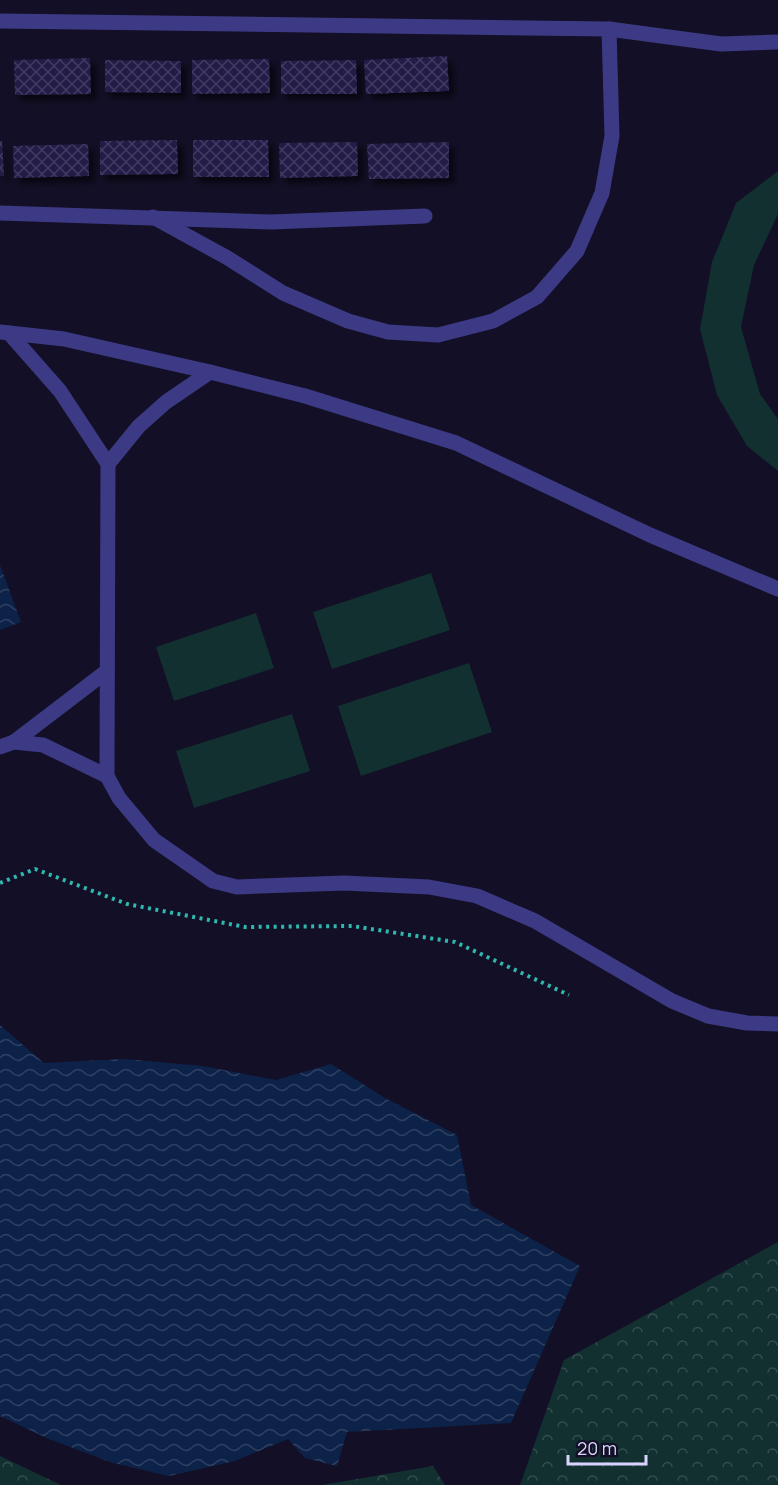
<svg xmlns="http://www.w3.org/2000/svg" width="778" height="1485" font-family="Manrope,sans-serif">
  <defs>
    <pattern id="forest-crowns" width="20" height="18" patternUnits="userSpaceOnUse" patternTransform="scale(1.5)"><rect width="20" height="18" fill="#12302f"/><path d="M2 6a3 3 0 1 1 6 0M12 15a3 3 0 1 1 6 0" fill="none" stroke="#344d4e"/></pattern>
    <pattern id="water-waves" width="16" height="10" patternUnits="userSpaceOnUse" patternTransform="scale(1.5)"><rect width="16" height="10" fill="#0c2248"/><path d="M0 5q4-4 8 0t8 0" fill="none" stroke="#2f4163"/></pattern>
    <pattern id="building-cross-hatch" width="8" height="8" patternUnits="userSpaceOnUse" patternTransform="scale(1.5)"><rect width="8" height="8" fill="#241b47"/><path d="M0 0l8 8M0 8l8-8" fill="none" stroke="#433b63"/></pattern>
    <filter id="shadow"><feDropShadow dx="5.5" dy="5.5" stdDeviation="3" flood-color="#0009"/></filter>
  </defs>
  <rect width="100%" height="100%" fill="#130f26"/>
  <g fill="url(#forest-crowns)">
    <path d="M 778,1242 L 778,1485 L 520,1485 L 564,1360 Z"/>
    <path d="M 0,1456 L 61,1485 L 0,1485 Z"/>
    <path d="M 433,1466 L 445,1485 L 322,1485 Z"/>
  </g>
  <g fill="#12302f">
    <path d="M 778,171 L 778,214 L 754,265 L 741,327 L 760,394 L 778,419 L 778,471 L 747,446 L 717,395 L 700,329 L 712,262 L 736,203 Z"/>
    <path d="M 431,573 L 450,630 L 332,669 L 313,612 Z"/>
    <path d="M 256,613 L 274,668 L 174,701 L 156,647 Z"/>
    <path d="M 469,663 L 492,732 L 361,776 L 338,706 Z"/>
    <path d="M 292,714 L 310,771 L 194,808 L 176,751 Z"/>
  </g>
  <g fill="url(#water-waves)">
    <path d="M 0,565 L 21,622 L 0,630 Z"/>
    <path d="M 0,1025 L 44,1063 L 124,1059 L 203,1066 L 276,1080 L 331,1064 L 385,1098 L 457,1135 L 471,1205 L 580,1266 L 511,1423 L 347,1432 L 337,1466 L 305,1458 L 288,1439 L 235,1461 L 169,1476 L 113,1463 L 49,1439 L 0,1416 Z"/>
  </g>
  <g fill="url(#building-cross-hatch)" filter="url(#shadow)">
    <path d="M 447,56 L 449,91 L 366,94 L 364,60 Z"/>
    <path d="M 90,58 L 91,94 L 15,95 L 14,60 Z"/>
    <path d="M 269,59 L 270,93 L 192,94 L 192,60 Z"/>
    <path d="M 105,60 L 181,61 L 181,93 L 105,92 Z"/>
    <path d="M 356,60 L 357,94 L 281,94 L 281,61 Z"/>
    <path d="M 177,140 L 178,174 L 100,175 L 100,141 Z"/>
    <path d="M 193,140 L 268,140 L 269,177 L 193,177 Z"/>
    <path d="M 0,141 L 2,141 L 4,176 L 0,176 Z"/>
    <path d="M 357,142 L 358,176 L 280,178 L 279,143 Z"/>
    <path d="M 449,142 L 449,178 L 369,179 L 367,144 Z"/>
    <path d="M 88,144 L 89,176 L 14,178 L 13,146 Z"/>
  </g>
  <g fill="none" stroke-linecap="round" stroke-linejoin="round">
    <path stroke="#2fb8b0" stroke-width="4" stroke-dasharray="3 4.5" stroke-linecap="butt" d="M 0,883 L 35,869 L 127,904 L 245,927 L 352,926 L 455,942 L 569,995"/>
    <g stroke="#3d3a85" stroke-width="15">
      <path d="M 609,29 L 721,44 L 778,42"/>
      <path d="M 0,332 L 64,339 L 210,372 L 305,396 L 456,443 L 650,535 L 778,589"/>
      <path d="M 9,333 L 60,391 L 108,464 L 107,776"/>
      <path d="M 108,464 L 139,426 L 166,402 L 210,372"/>
      <path d="M 14,742 L 107,671"/>
      <path d="M 0,747 L 14,742 L 43,745 L 107,776 L 119,798 L 154,840 L 213,881 L 237,887 L 344,883 L 429,887 L 477,896 L 535,921 L 672,1001 L 708,1016 L 747,1023 L 778,1024"/>
    </g>
    <g stroke="#3d3a85" stroke-width="15">
      <path d="M 0,21 L 609,29 L 612,136 L 602,193 L 577,251 L 537,297 L 493,321 L 438,335 L 388,332 L 348,321 L 283,293 L 226,257 L 153,217"/>
      <path d="M 0,213 L 271,222 L 425,216"/>
    </g>
  </g>
  <path d="M568 1455v9h78v-9" fill="none" stroke="#d9d4ff" stroke-width="3"/>
  <text x="577" y="1455" font-size="18" fill="#d9d4ff" stroke="#130f26" stroke-width="4.5" paint-order="stroke">20 m</text>
</svg>
